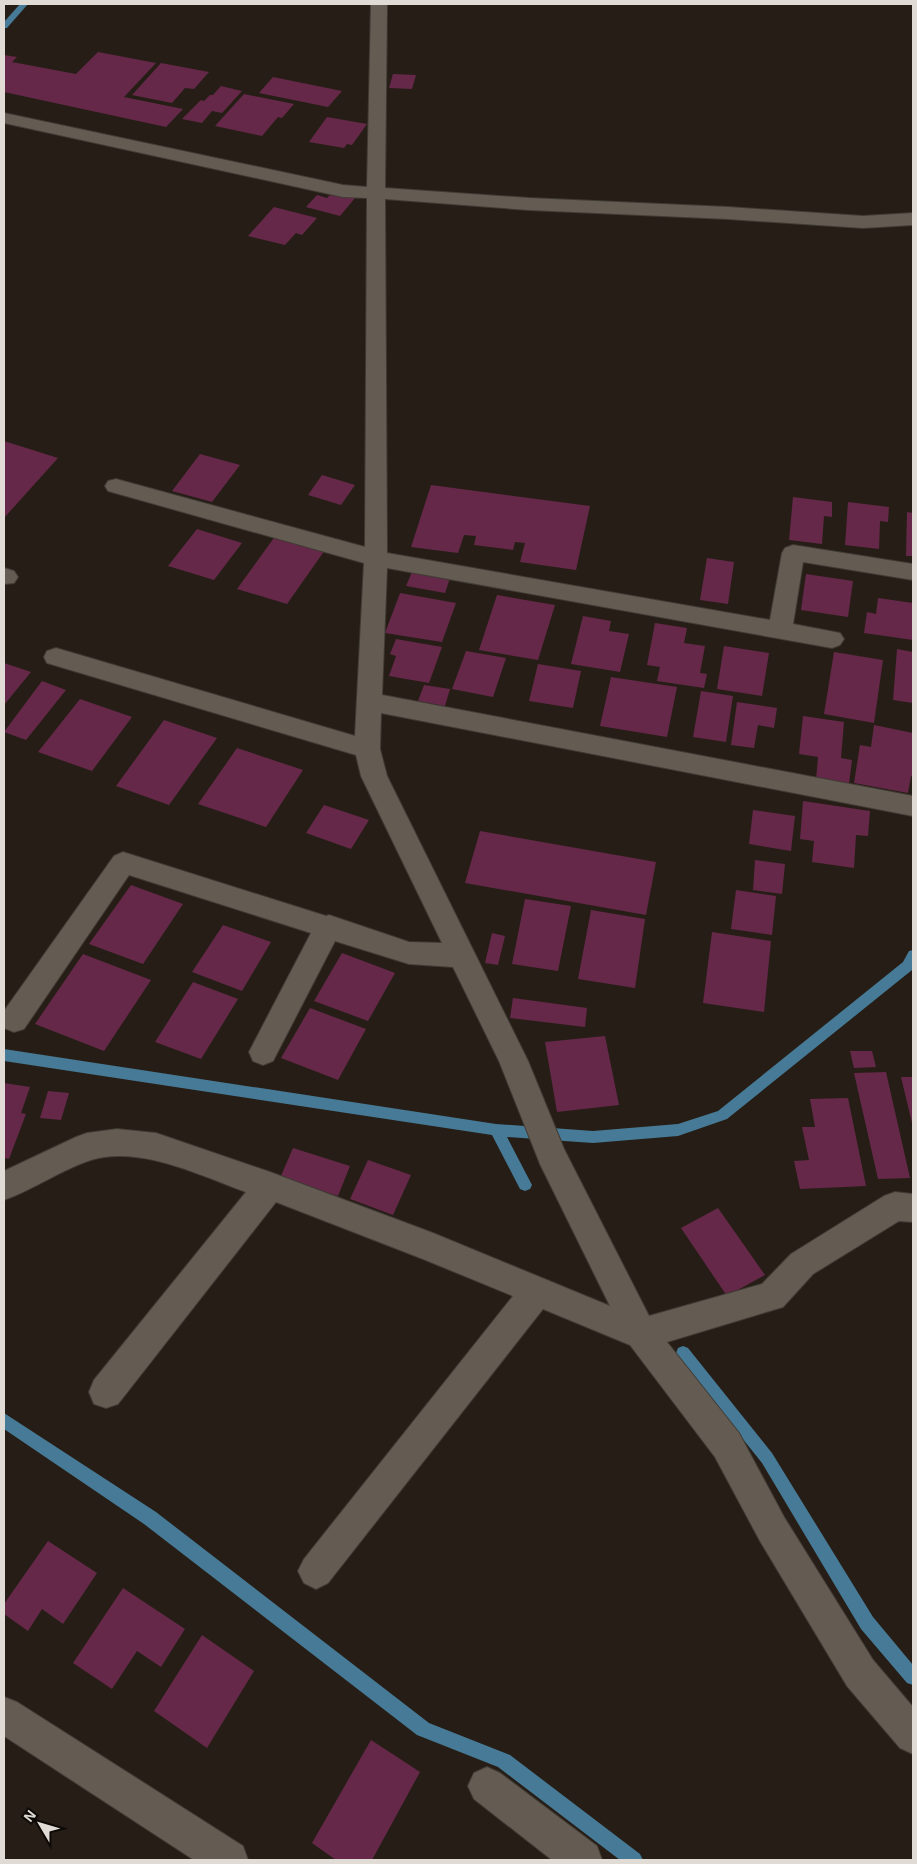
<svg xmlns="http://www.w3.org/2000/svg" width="917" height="1864" font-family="Helvetica,sans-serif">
  <rect width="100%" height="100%" fill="#261e16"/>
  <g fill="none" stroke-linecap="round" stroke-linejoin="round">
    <g fill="#477a96" fill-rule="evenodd">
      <path d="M 20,4 L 28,4 L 7,28 L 4,28 L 4,22 Z"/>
      <path d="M 913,950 L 912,970 L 727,1119 L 678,1136 L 593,1143 L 507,1137 L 532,1185 L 530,1189 L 525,1191 L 520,1189 L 492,1135 L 4,1061 L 4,1049 L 496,1124 L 593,1131 L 678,1124 L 718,1111 L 903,962 L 909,951 Z"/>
      <path d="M 683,1346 L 688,1348 L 772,1453 L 873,1617 L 913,1665 L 913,1685 L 907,1683 L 861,1629 L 762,1463 L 678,1358 L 676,1353 L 678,1348 Z"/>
      <path d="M 4,1413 L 156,1512 L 429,1723 L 510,1755 L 640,1854 L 643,1860 L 620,1860 L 498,1767 L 417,1735 L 144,1524 L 4,1429 Z"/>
    </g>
  </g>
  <g fill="#652848">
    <path d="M 98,52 L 156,63 L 124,97 L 183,109 L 166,127 L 4,92 L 4,55 L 17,57 L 12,62 L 76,74 Z"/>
    <path d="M 161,63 L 209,72 L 194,89 L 185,88 L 172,103 L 132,95 Z"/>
    <path d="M 393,74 L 416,75 L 412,89 L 389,88 Z"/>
    <path d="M 273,77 L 342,91 L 328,107 L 259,93 Z"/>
    <path d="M 221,86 L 242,91 L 222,113 L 212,111 L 202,123 L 182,119 L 201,100 L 204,101 L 210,95 L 213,95 Z"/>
    <path d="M 244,94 L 294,104 L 282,118 L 278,117 L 262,136 L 215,126 Z"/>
    <path d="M 327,117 L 367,124 L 352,145 L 347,144 L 344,148 L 309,142 Z"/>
    <path d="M 332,193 L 355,198 L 340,216 L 306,207 L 317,195 L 327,198 Z"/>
    <path d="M 274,207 L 317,218 L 302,235 L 296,233 L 285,245 L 248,236 Z"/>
    <path d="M 4,441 L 58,458 L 4,518 Z"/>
    <path d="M 200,454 L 240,465 L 212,502 L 172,491 Z"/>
    <path d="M 322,475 L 355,485 L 341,505 L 308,495 Z"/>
    <path d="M 431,485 L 590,506 L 576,570 L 520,562 L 525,543 L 515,542 L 513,550 L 474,545 L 476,536 L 464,535 L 458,553 L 411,547 Z"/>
    <path d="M 793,497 L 832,502 L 832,517 L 824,516 L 822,544 L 789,540 Z"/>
    <path d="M 848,502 L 889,507 L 888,522 L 880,521 L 879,549 L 845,545 Z"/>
    <path d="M 907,512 L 913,513 L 913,556 L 906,556 Z"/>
    <path d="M 197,529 L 242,543 L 214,580 L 168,566 Z"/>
    <path d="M 276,535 L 325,550 L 287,604 L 237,589 Z"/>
    <path d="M 707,558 L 734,562 L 728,604 L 700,600 Z"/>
    <path d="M 412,572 L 450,578 L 445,593 L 406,586 Z"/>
    <path d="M 806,574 L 853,581 L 848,617 L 801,610 Z"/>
    <path d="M 400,593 L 456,603 L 442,642 L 385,633 Z"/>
    <path d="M 497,595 L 555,605 L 538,660 L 479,650 Z"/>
    <path d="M 878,598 L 913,603 L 913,640 L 864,633 L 867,612 L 876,614 Z"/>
    <path d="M 583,616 L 611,621 L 609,631 L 629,634 L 620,672 L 571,664 Z"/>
    <path d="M 655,623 L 687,628 L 684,643 L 705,646 L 700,673 L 707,674 L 704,688 L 657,681 L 660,667 L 647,665 Z"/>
    <path d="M 396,639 L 442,647 L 429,683 L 389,676 L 396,656 L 390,654 Z"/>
    <path d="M 724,646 L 769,653 L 762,696 L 717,689 Z"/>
    <path d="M 897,649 L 913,652 L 913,703 L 893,700 Z"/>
    <path d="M 466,651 L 506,658 L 493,697 L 452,689 Z"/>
    <path d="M 834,652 L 883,660 L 874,723 L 824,714 Z"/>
    <path d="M 4,663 L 31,672 L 4,705 Z"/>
    <path d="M 538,664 L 581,671 L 573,708 L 529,701 Z"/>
    <path d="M 611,677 L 677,687 L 667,737 L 600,726 Z"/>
    <path d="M 42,681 L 66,690 L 26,740 L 4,732 Z"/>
    <path d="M 424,685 L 450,689 L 445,706 L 418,701 Z"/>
    <path d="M 701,691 L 733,696 L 726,742 L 693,737 Z"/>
    <path d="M 80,699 L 132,717 L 92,771 L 38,752 Z"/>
    <path d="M 737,702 L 777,708 L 774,728 L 758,725 L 754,748 L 731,745 Z"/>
    <path d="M 803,716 L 844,722 L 841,758 L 852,760 L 849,784 L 816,780 L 818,757 L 799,754 Z"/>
    <path d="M 164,720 L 217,738 L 169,805 L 116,786 Z"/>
    <path d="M 874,725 L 913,733 L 913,777 L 911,776 L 908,793 L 854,783 L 860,745 L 871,747 Z"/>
    <path d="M 237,748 L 303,770 L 266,827 L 198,804 Z"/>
    <path d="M 803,801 L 870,811 L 868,836 L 856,835 L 854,868 L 812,862 L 814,841 L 800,839 Z"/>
    <path d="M 324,805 L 369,820 L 351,849 L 306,833 Z"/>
    <path d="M 753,810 L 795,816 L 791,851 L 749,844 Z"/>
    <path d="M 480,831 L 656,862 L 646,915 L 465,883 Z"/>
    <path d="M 755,860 L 785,864 L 782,894 L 753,890 Z"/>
    <path d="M 131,885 L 183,904 L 143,964 L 89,944 Z"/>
    <path d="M 736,890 L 776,896 L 772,935 L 731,929 Z"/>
    <path d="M 525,899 L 571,906 L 558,971 L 512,964 Z"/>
    <path d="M 591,910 L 645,919 L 635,988 L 578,979 Z"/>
    <path d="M 223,925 L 271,942 L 242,991 L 192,972 Z"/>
    <path d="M 712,932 L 771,941 L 764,1012 L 703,1003 Z"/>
    <path d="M 492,933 L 505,936 L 498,965 L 485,963 Z"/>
    <path d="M 342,953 L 395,973 L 368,1021 L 314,1001 Z"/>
    <path d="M 83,954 L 151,980 L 104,1051 L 35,1024 Z"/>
    <path d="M 193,982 L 238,999 L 201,1059 L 155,1042 Z"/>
    <path d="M 513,998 L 587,1008 L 585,1027 L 510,1018 Z"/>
    <path d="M 310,1008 L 366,1029 L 338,1080 L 281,1058 Z"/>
    <path d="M 605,1036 L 619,1105 L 557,1112 L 545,1042 Z"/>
    <path d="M 850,1051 L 872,1051 L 876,1067 L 854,1068 Z"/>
    <path d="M 886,1072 L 910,1178 L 878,1179 L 854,1073 Z"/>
    <path d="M 901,1077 L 913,1077 L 913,1127 Z"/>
    <path d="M 4,1083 L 30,1087 L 21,1113 L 26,1114 L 9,1159 L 4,1158 Z"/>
    <path d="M 48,1091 L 69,1093 L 61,1120 L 40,1118 Z"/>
    <path d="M 848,1098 L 866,1186 L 800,1189 L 794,1161 L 809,1160 L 802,1127 L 815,1127 L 810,1099 Z"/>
    <path d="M 293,1148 L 350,1166 L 338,1196 L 280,1178 Z"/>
    <path d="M 368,1160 L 411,1175 L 393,1215 L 350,1199 Z"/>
    <path d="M 718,1208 L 765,1275 L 727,1296 L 681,1228 Z"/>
    <path d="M 48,1541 L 97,1573 L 63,1624 L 42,1609 L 28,1631 L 4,1614 L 4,1604 Z"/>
    <path d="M 123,1588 L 185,1629 L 161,1667 L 137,1651 L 112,1689 L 73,1663 Z"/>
    <path d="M 202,1635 L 254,1671 L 207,1748 L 154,1711 Z"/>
    <path d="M 371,1740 L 420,1772 L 372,1860 L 336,1860 L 312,1843 Z"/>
  </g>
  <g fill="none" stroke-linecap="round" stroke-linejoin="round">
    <g stroke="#403b35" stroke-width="2">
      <g id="minor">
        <path d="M 371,4 L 387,4 L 385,188 L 529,198 L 728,207 L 863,216 L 913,213 L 913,225 L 863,228 L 728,219 L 529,210 L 385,199 L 387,553 L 770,620 L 782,553 L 785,548 L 793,545 L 913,564 L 913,580 L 803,562 L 793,624 L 840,633 L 844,639 L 840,645 L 832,648 L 387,568 L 382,695 L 913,796 L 913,816 L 381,713 L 380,749 L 387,776 L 528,1061 L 564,1149 L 649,1316 L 762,1284 L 791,1254 L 884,1196 L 895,1192 L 913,1194 L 913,1222 L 899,1221 L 813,1274 L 783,1307 L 667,1342 L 739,1433 L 784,1517 L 873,1660 L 913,1707 L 913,1754 L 900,1748 L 847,1686 L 760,1541 L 715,1457 L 630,1345 L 543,1309 L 328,1583 L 316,1589 L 304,1583 L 298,1571 L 304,1559 L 513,1296 L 423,1259 L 276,1202 L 118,1404 L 106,1408 L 94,1404 L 89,1392 L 94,1380 L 246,1192 C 201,1176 140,1145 91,1160 C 62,1169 33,1190 4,1200 L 4,1171 L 76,1137 L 87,1133 L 117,1129 L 156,1133 L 270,1172 L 433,1233 L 610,1306 L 540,1164 L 499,1061 L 453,967 L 409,964 L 335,941 L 273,1061 L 263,1065 L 253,1061 L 249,1052 L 311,933 L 129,875 L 24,1029 L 14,1032 L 4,1028 L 4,1011 L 114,856 L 123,852 L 326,916 L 329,915 L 409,942 L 442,943 L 361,776 L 356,755 L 47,663 L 44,657 L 47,651 L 56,648 L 355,736 L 364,563 L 108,491 L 105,486 L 108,481 L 116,479 L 365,547 L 367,198 L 343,197 L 4,123 L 4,113 L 343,185 L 367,187 Z"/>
        <path d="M 4,568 L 14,571 L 18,577 L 14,583 L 4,584 Z"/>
        <path d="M 4,1697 L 17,1702 L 243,1846 L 248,1860 L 194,1860 L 4,1736 Z"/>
        <path d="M 487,1767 L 500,1773 L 597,1846 L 602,1860 L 552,1860 L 474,1799 L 468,1786 L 474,1773 Z"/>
      </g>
    </g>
    <use href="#minor" fill="#645c52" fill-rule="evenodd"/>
  </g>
  <rect width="917" height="1864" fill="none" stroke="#e0dbd5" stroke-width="10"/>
  <g transform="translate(40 1824) rotate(308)" stroke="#0c0906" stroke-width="4" paint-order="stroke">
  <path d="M0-4L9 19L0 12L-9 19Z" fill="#e0dbd5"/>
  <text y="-8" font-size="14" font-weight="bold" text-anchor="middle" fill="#e0dbd5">N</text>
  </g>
</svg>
